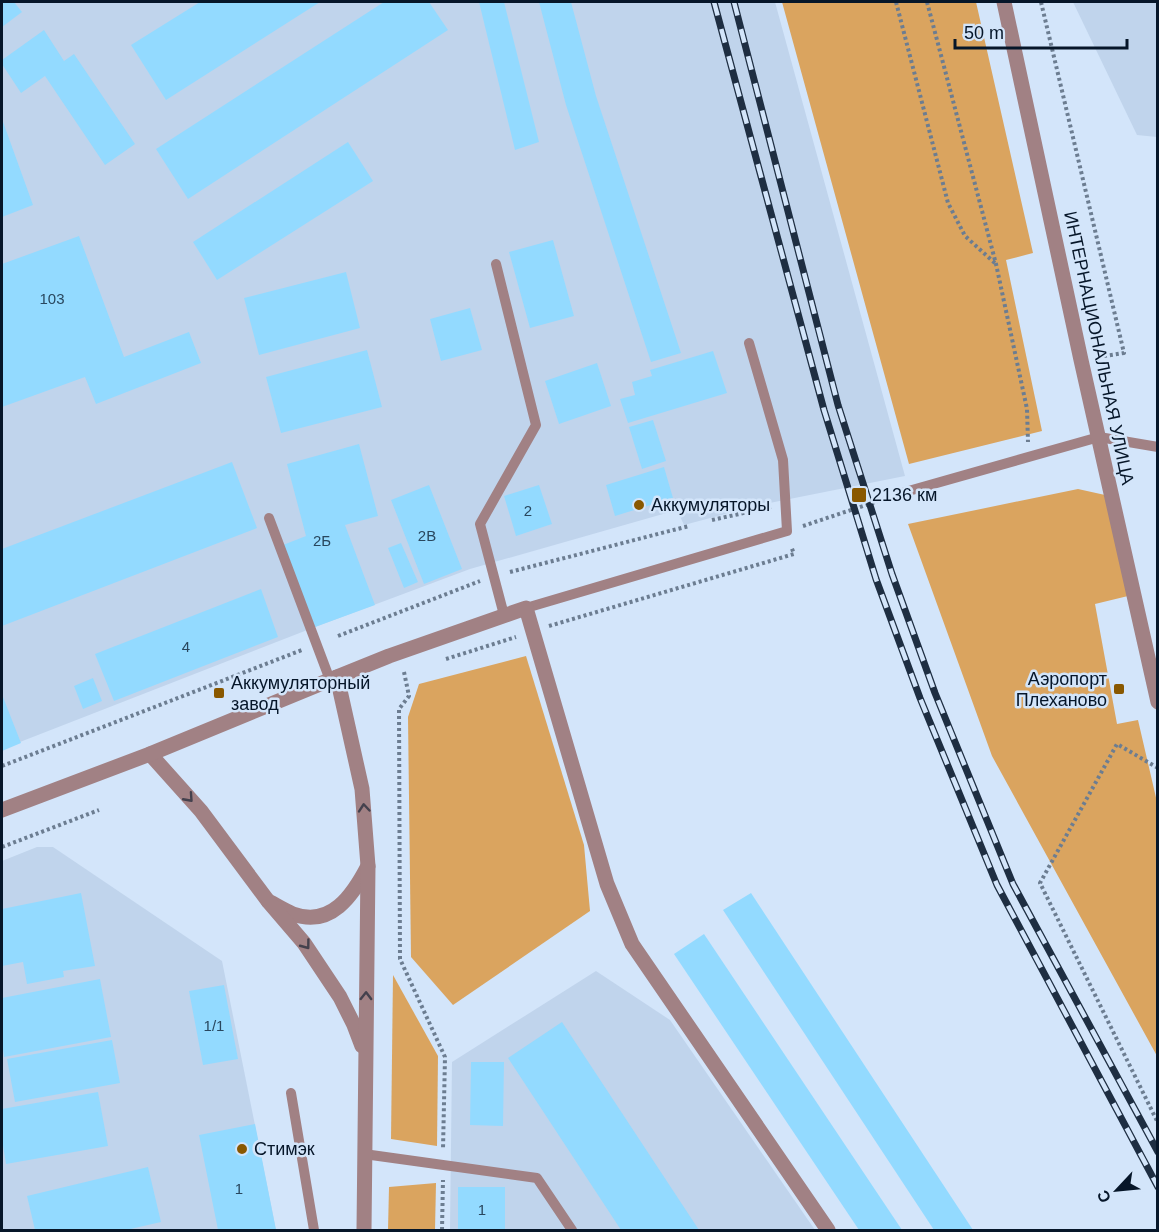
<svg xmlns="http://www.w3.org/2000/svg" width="1159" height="1232" font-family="Helvetica,sans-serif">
  <rect width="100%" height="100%" fill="#d3e5fa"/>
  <g fill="#c0d4ec">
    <path d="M 2,2 L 775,2 L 905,476 L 759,505 L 684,525 L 677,510 L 470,569 L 315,627 L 2,749 Z"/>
    <path d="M 1073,2 L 1157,2 L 1157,137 L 1137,135 Z"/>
    <path d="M 37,847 L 53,847 L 222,961 L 276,1230 L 2,1230 L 2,861 Z"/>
    <path d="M 596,971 L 670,1020 L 815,1230 L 450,1230 L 452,1062 Z"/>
  </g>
  <g fill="#daa45f">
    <path d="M 782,2 L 976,2 L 1033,253 L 1006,260 L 1042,431 L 909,464 Z"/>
    <path d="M 1078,489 L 1105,495 L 1128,596 L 1095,604 L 1117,724 L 1138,720 L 1157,802 L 1157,1056 L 992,756 L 908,524 Z"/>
    <path d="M 526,656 L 584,845 L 590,911 L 453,1005 L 411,957 L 408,717 L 419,684 Z"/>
    <path d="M 393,975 L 438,1056 L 437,1146 L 391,1139 Z"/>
    <path d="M 436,1183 L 435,1230 L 388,1230 L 389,1187 Z"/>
  </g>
  <g fill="#93daff">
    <path d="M 2,2 L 14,2 L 22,12 L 2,27 Z"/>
    <path d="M 200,2 L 320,2 L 166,100 L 131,45 Z"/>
    <path d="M 384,2 L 429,2 L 448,30 L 188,199 L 156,149 Z"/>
    <path d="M 479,2 L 504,2 L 539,142 L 515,150 Z"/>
    <path d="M 539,2 L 571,2 L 596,96 L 681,353 L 651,362 L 566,105 Z"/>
    <path d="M 44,30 L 64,61 L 74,54 L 135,144 L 105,165 L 45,76 L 21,93 L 2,64 L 2,60 Z"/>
    <path d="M 2,119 L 33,205 L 2,217 Z"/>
    <path d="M 348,142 L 373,181 L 217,280 L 193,242 Z"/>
    <path d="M 79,236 L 124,357 L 189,332 L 201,363 L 96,404 L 85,377 L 2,407 L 2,264 Z"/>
    <path d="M 553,240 L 574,316 L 530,328 L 509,252 Z"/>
    <path d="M 346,272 L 360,328 L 259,355 L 244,298 Z"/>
    <path d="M 470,308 L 482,350 L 441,361 L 430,319 Z"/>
    <path d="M 367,350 L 382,407 L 281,433 L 266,377 Z"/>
    <path d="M 713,351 L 727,393 L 628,423 L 620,399 L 635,395 L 632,382 L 652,376 L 650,370 Z"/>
    <path d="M 597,363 L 611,406 L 559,424 L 545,381 Z"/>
    <path d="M 653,420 L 666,461 L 642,469 L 629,427 Z"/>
    <path d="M 359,444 L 378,516 L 345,525 L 375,605 L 315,627 L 283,545 L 306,536 L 287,464 Z"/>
    <path d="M 232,462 L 257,528 L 2,626 L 2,549 Z"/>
    <path d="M 664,467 L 673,498 L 615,516 L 606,485 Z"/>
    <path d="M 429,485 L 462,569 L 424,584 L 391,500 Z"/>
    <path d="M 539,485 L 552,524 L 516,536 L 504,496 Z"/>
    <path d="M 401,543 L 418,582 L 404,588 L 388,548 Z"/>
    <path d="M 261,589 L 278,637 L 114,701 L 95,654 Z"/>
    <path d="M 93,678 L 102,701 L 83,709 L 74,686 Z"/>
    <path d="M 3,697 L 21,743 L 2,751 L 2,698 Z"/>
    <path d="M 81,893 L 95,966 L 63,971 L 64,977 L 27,984 L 23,962 L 2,966 L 2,909 Z"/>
    <path d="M 751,893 L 973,1230 L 934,1230 L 723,910 Z"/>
    <path d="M 704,934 L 902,1230 L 859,1230 L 674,954 Z"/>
    <path d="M 100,979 L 111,1037 L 4,1057 L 2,1042 L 2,998 Z"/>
    <path d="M 224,985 L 238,1059 L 203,1065 L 189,991 Z"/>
    <path d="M 562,1022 L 699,1230 L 621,1230 L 508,1058 Z"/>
    <path d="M 112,1040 L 120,1083 L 15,1102 L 7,1059 Z"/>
    <path d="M 471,1062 L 504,1062 L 503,1126 L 470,1125 Z"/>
    <path d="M 98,1092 L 108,1146 L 6,1164 L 2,1139 L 2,1109 Z"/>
    <path d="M 255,1124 L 276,1230 L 218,1230 L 199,1135 Z"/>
    <path d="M 148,1167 L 161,1222 L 126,1230 L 35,1230 L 27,1196 Z"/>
    <rect x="458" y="1187" width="47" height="43"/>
  </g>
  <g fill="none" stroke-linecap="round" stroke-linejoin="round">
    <g stroke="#6c7d91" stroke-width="4" stroke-dasharray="3 3" stroke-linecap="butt">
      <path d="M 896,2 L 948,203 L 965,236 L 996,264"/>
      <path d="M 927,2 L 996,264 L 1027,409 L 1028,442"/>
      <path d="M 1041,2 L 1124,353 L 1098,357"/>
      <path d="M 712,520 L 771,507"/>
      <path d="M 803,526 L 890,497"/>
      <path d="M 510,572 L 689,526"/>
      <path d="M 549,626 L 794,554 L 791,546"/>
      <path d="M 338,636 L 480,581"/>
      <path d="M 446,659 L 516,637"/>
      <path d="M 404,672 L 409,696 L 399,709 L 400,959 L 445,1057 L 443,1149"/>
      <path d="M 2,766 L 302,650"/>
      <path d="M 1158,768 L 1117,744 L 1040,883 L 1158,1123"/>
      <path d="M 2,847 L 99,810"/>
      <path d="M 442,1230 L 443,1180"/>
    </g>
    <g stroke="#a18184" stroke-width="10">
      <path d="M 496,264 L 536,425 L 480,524 L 504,615"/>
      <path d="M 905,492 L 1099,437 L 1158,447"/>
      <path d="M 269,518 L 330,680"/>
      <path d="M 526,608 L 787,531 L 783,460 L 749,343"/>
      <path d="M 291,1093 L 314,1230"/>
      <path d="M 364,1154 L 537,1178 L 572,1230"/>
    </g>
    <g stroke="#a18184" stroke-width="15">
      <path d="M 337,677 L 389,656 L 526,608 L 607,884 L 632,944 L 828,1230"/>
      <path d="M 268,901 C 276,905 284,910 293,914 C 331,928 353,895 368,866"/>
    </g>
    <g stroke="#a18184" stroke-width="15">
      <path d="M 1004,2 L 1081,360 L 1158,702"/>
      <path d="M 150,754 L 201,811 L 268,901 L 304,943 L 340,997 L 354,1025 L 362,1046"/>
      <path d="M 2,810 L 150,754 L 337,677 L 362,789 L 368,866 L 364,1230"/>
    </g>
    <g stroke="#1e2e42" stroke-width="7">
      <g id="rail">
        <path d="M 714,2 L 824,410 L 876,579 L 920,698 L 997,885 L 1158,1187"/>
        <path d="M 734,2 L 838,405 L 892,574 L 935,693 L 1013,884 L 1158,1152"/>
      </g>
    </g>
    <use href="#rail" stroke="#d3e5fa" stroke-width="4.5" stroke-dasharray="14" stroke-linecap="butt"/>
  </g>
  <defs><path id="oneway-chevron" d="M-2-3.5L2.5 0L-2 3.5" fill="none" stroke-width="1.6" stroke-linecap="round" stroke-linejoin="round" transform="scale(1.5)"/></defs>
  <g stroke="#44414d">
    <use href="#oneway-chevron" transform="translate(189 798) rotate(48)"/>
    <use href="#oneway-chevron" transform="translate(364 808) rotate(-95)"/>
    <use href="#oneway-chevron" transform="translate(306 945) rotate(53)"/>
    <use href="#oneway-chevron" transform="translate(366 996) rotate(-89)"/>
  </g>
  <g fill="#895800" stroke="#d3e5fa" stroke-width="2">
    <rect x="851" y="487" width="16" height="16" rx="3"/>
    <circle cx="639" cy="505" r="6"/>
    <rect x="1113" y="683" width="12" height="12" rx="3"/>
    <rect x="213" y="687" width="12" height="12" rx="3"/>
    <circle cx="242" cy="1149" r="6"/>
  </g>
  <g text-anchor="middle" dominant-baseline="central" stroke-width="5" stroke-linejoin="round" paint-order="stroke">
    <g font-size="15" fill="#29475e">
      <text x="52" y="298">103</text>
      <text x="528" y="510">2</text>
      <text x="427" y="535">2В</text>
      <text x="322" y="540">2Б</text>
      <text x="186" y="646">4</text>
      <text x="214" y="1025">1/1</text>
      <text x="239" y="1188">1</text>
      <text x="482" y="1209">1</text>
    </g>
    <g font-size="18" fill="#061629" stroke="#d3e5fa">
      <text transform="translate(1099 348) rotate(78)">ИНТЕРНАЦИОНАЛЬНАЯ УЛИЦА</text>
    </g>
    <g font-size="18" fill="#061629" stroke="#d3e5fa" text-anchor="start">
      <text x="872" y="495">2136 км</text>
      <text x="651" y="505">Аккумуляторы</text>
      <text x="1107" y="679" text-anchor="end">Аэропорт<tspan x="1107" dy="21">Плеханово</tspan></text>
      <text x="231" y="683">Аккумуляторный<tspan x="231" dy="21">завод</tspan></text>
      <text x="254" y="1149">Стимэк</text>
    </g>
  </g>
  <rect width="1159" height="1232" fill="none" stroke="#061629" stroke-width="6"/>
  <g transform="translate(1117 1190) rotate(244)" stroke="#d3e5fa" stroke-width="4.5" paint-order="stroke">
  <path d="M0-4.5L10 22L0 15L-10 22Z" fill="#061629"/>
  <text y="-9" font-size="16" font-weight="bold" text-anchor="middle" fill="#061629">С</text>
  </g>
  <path d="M955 39v9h172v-9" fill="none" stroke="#061629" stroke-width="3"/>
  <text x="964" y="39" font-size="18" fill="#061629" stroke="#d3e5fa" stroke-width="4.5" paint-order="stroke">50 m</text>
</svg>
